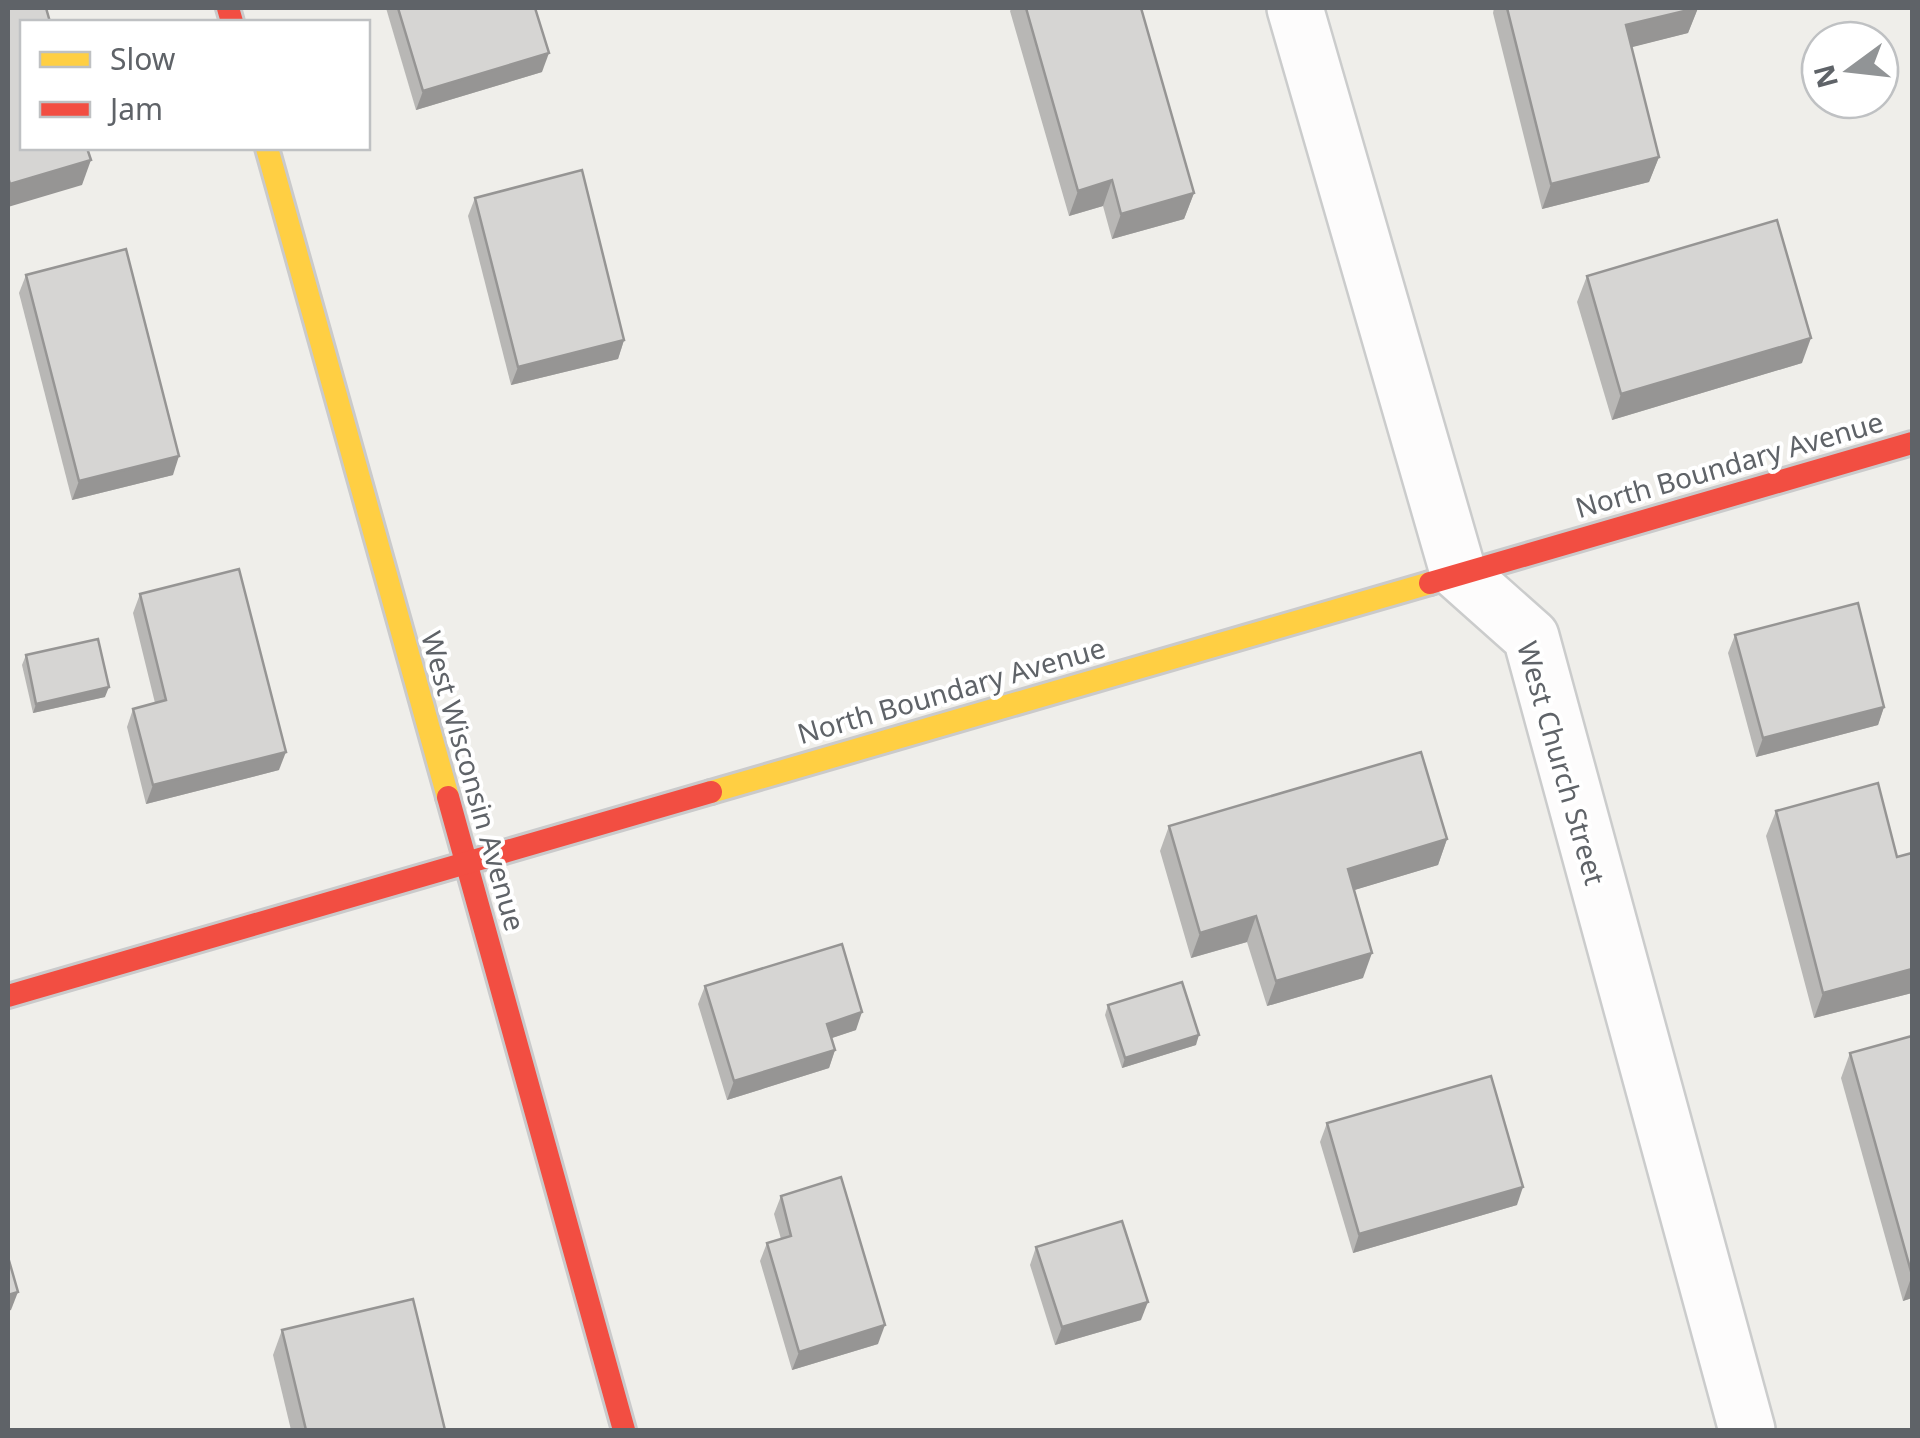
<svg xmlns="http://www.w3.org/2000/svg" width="1920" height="1438" font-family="'Noto Sans',sans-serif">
  <rect width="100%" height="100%" fill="#efeeea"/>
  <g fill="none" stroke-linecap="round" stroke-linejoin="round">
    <g stroke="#cbcccc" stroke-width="60">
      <path id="street" d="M 1295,8 L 1458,572 L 1531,637 L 1747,1430"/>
    </g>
    <g stroke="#cacacb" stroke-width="28">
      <g id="slow">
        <path d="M 267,148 L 448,797"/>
        <path d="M 711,792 L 1430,583"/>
      </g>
    </g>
    <g stroke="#cacacb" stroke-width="28">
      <g id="jam">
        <path d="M 228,8 L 232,22"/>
        <path d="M 1430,583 L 1912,443"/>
        <path d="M 448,797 L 624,1430"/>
        <path d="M 8,996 L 711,792"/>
      </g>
    </g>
    <use href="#street" stroke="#fdfcfc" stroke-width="55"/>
    <use href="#slow" stroke="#ffcf43" stroke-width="22"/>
    <use href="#jam" stroke="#f24e42" stroke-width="22"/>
  </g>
  <g fill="#b8b7b5">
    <path d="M 386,8 L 535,8 L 542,72 L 416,110 Z"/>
    <path d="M 1012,8 L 1141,8 L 1194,193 L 1184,219 L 1112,239 L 1103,206 L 1069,216 L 1010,11 Z"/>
    <path d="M 1494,8 L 1698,8 L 1688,33 L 1631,47 L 1659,157 L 1649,182 L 1542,209 L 1493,13 Z"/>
    <path d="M 475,198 L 624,340 L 618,359 L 511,385 L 468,216 Z"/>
    <path d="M 26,275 L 173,475 L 72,500 L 19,293 Z"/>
    <path d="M 1587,276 L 1802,363 L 1612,420 L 1577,302 Z"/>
    <path d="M 140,594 L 279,770 L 146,804 L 127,727 L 133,709 L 155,703 L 133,613 Z"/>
    <path d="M 1735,635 L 1884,707 L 1878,725 L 1756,757 L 1728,653 Z"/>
    <path d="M 26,655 L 105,697 L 33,713 L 22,665 Z"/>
    <path d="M 1776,811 L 1897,857 L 1912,853 L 1912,993 L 1814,1018 L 1766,836 Z"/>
    <path d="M 1169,826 L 1447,839 L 1438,865 L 1354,890 L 1363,978 L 1267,1006 L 1247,942 L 1191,958 L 1160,851 Z"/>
    <path d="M 705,986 L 856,1030 L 832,1038 L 835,1050 L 829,1068 L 727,1100 L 698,1004 Z"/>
    <path d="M 1108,1005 L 1196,1045 L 1122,1068 L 1105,1015 Z"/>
    <path d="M 1912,1036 L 1912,1298 L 1903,1301 L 1841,1078 L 1850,1053 Z"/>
    <path d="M 1327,1123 L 1517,1205 L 1353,1253 L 1320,1142 Z"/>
    <path d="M 781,1196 L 878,1344 L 792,1370 L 760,1261 L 767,1243 L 781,1239 L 774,1214 Z"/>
    <path d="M 1036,1247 L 1141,1320 L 1055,1345 L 1030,1265 Z"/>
    <path d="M 282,1330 L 445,1430 L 291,1430 L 273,1355 Z"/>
  </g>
  <g fill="#969594">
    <path d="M 1698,8 L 1688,33 L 1617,51 L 1626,25 Z"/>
    <path d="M 549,53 L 542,72 L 416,110 L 423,91 Z"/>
    <path d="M 1659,157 L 1649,182 L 1542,209 L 1551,184 Z"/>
    <path d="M 91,160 L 82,185 L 8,207 L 8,189 L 10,184 Z"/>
    <path d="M 1112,180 L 1103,206 L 1069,216 L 1078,191 Z"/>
    <path d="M 1194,193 L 1184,219 L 1112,239 L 1121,214 Z"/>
    <path d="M 1811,338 L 1802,363 L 1612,420 L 1621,394 Z"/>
    <path d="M 624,340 L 618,359 L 511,385 L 518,367 Z"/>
    <path d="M 179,456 L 173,475 L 72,500 L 79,481 Z"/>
    <path d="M 109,687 L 105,697 L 33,713 L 36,704 Z"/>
    <path d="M 1884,707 L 1878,725 L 1756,757 L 1763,738 Z"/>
    <path d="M 286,752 L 279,770 L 146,804 L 153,785 Z"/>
    <path d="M 1447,839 L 1438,865 L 1338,895 L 1348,869 Z"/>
    <path d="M 1256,916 L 1247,942 L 1191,958 L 1200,933 Z"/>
    <path d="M 1372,953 L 1363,978 L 1267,1006 L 1276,981 Z"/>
    <path d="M 1912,969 L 1912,993 L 1814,1018 L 1823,993 Z"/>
    <path d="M 862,1012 L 856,1030 L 820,1042 L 827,1024 Z"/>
    <path d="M 1199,1035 L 1196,1045 L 1122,1068 L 1125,1058 Z"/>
    <path d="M 835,1050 L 829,1068 L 727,1100 L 734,1081 Z"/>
    <path d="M 1523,1187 L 1517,1205 L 1353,1253 L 1359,1234 Z"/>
    <path d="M 1912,1275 L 1912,1298 L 1903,1301 Z"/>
    <path d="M 18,1292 L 11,1310 L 8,1311 L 8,1295 Z"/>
    <path d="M 1148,1302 L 1141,1320 L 1055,1345 L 1062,1327 Z"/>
    <path d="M 885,1325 L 878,1344 L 792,1370 L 799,1352 Z"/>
  </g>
  <g fill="#d6d5d3" stroke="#969594" stroke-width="2.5">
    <path d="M 8,8 L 46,8 L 50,22 L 22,22 L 22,148 L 87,148 L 91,160 L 10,184 L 8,177 Z"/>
    <path d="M 398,8 L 535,8 L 549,53 L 423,91 Z"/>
    <path d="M 1026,8 L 1141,8 L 1194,193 L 1121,214 L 1112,180 L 1078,191 Z"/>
    <path d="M 1507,8 L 1697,8 L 1626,25 L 1659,157 L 1551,184 Z"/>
    <path d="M 582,170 L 624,340 L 518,367 L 475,198 Z"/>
    <path d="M 1777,220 L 1811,338 L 1621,394 L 1587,276 Z"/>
    <path d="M 126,249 L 179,456 L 79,481 L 26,275 Z"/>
    <path d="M 239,569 L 286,752 L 153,785 L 133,709 L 166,700 L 140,594 Z"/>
    <path d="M 1858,603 L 1884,707 L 1763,738 L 1735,635 Z"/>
    <path d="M 98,639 L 109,687 L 36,704 L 26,655 Z"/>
    <path d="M 1421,752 L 1447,839 L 1348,869 L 1372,953 L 1276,981 L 1256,916 L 1200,933 L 1169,826 Z"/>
    <path d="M 1878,783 L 1897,857 L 1912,853 L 1912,969 L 1823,993 L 1776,811 Z"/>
    <path d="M 842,944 L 862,1012 L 827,1024 L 835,1050 L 734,1081 L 705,986 Z"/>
    <path d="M 1182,982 L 1199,1035 L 1125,1058 L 1108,1005 Z"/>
    <path d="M 1912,1036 L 1912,1275 L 1850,1053 Z"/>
    <path d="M 1491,1076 L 1523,1187 L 1359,1234 L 1327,1123 Z"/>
    <path d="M 841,1177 L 885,1325 L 799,1352 L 767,1243 L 791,1236 L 781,1196 Z"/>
    <path d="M 1122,1221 L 1148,1302 L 1062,1327 L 1036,1247 Z"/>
    <path d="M 8,1257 L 18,1292 L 8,1295 Z"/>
    <path d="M 413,1299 L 445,1430 L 306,1430 L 282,1330 Z"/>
  </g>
  <g text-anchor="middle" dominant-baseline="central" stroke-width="8" stroke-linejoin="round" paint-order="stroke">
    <g font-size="28" fill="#5f6368" stroke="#fff">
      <text transform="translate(1729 464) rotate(-16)">North Boundary Avenue</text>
      <text transform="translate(951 690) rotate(-16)">North Boundary Avenue</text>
      <text transform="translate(1562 763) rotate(74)">West Church Street</text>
      <text transform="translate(474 781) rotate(74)">West Wisconsin Avenue</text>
    </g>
  </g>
  <rect width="1920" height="1438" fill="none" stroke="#5f6368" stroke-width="20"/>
  <rect x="20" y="20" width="350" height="130" fill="#ffffff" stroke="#bfc1c3" stroke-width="2.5"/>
  <rect x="40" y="52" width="50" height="15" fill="#ffcf43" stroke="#bfc1c3" stroke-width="2.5"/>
  <text x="110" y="70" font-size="30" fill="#5f6368">Slow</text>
  <rect x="40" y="102" width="50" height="15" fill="#f24e42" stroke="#bfc1c3" stroke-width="2.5"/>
  <text x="110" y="120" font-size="30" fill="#5f6368">Jam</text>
  <g transform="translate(1850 70) rotate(255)"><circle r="48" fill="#ffffff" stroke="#bfc1c3" stroke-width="2.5"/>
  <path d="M0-8L18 38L0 25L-18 38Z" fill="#919496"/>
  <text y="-15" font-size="28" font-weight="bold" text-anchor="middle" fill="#5f6368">N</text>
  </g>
</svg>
